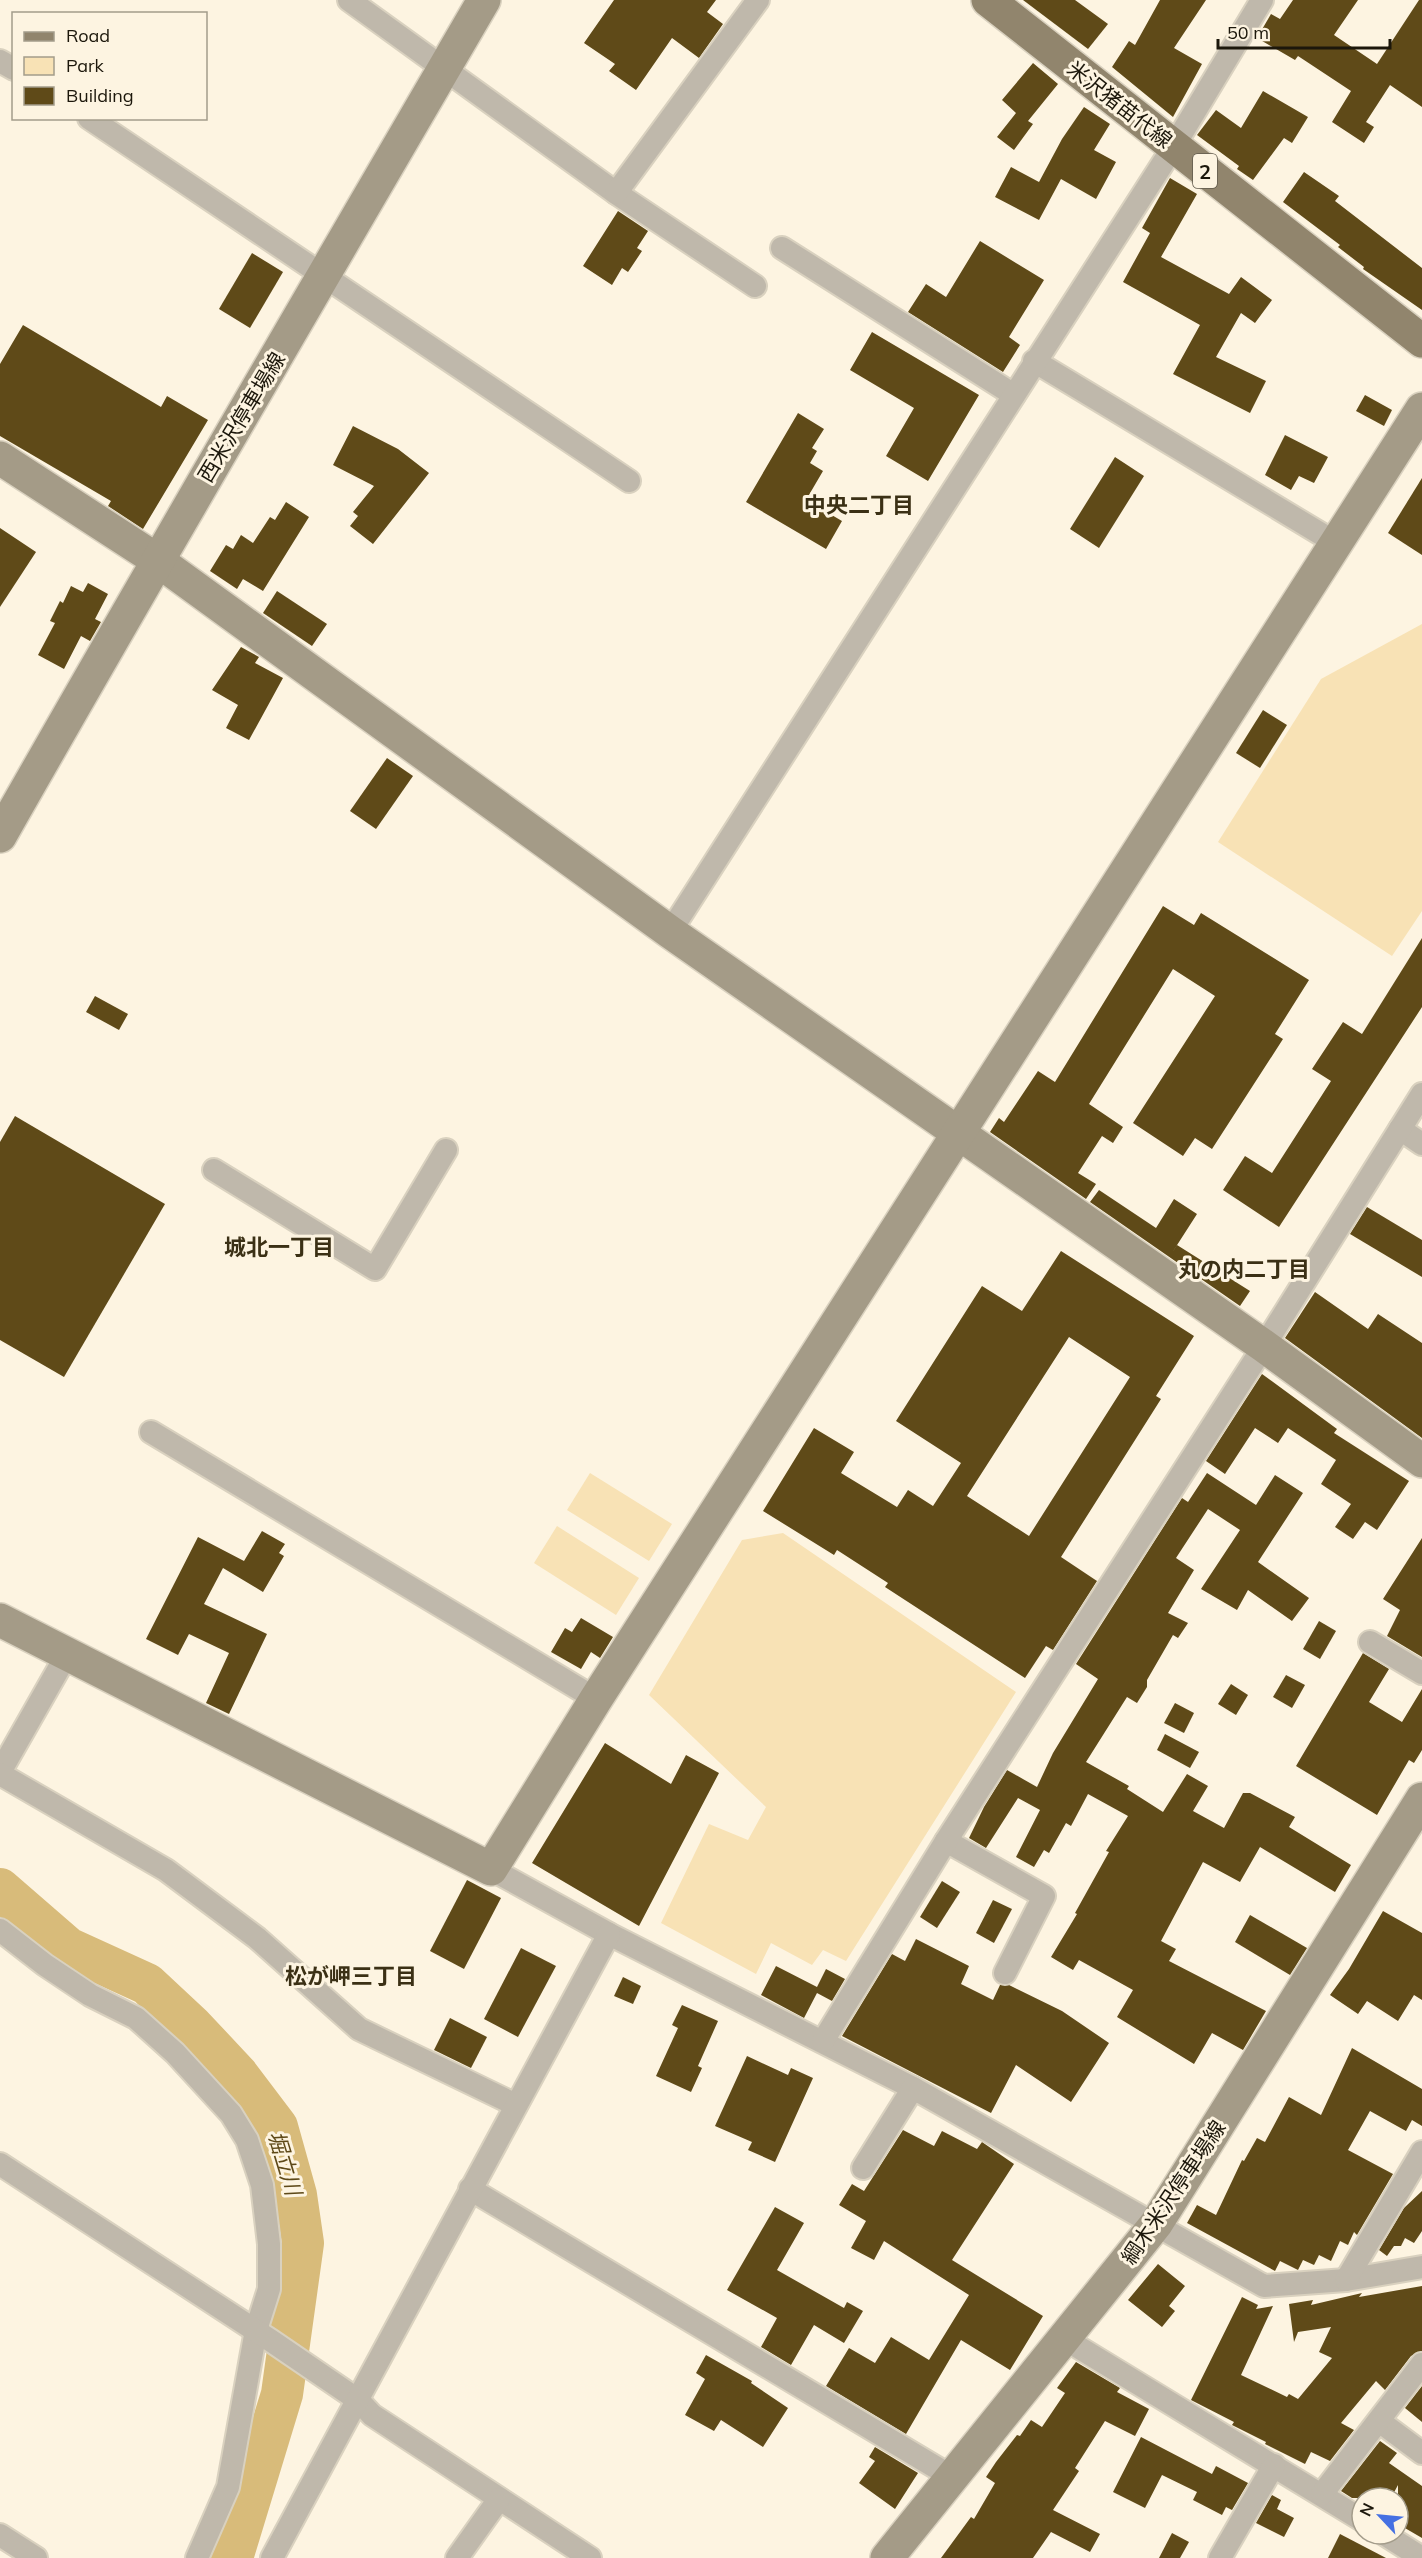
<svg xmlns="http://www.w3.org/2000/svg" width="1422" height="2558" font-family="Mulish,'Noto Sans JP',sans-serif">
  <rect width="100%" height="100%" fill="#fdf4e1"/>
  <g fill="#f8e2b5">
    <path d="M 1422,624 L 1422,911 L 1392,956 L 1218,842 L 1321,679 Z"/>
    <path d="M 590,1473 L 672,1524 L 649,1561 L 567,1510 Z"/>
    <path d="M 557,1526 L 639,1578 L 616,1615 L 534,1563 Z"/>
    <path d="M 783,1533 L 1016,1692 L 846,1961 L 823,1950 L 812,1965 L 771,1943 L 756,1974 L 661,1923 L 709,1824 L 748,1840 L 766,1807 L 649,1695 L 742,1540 Z"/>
  </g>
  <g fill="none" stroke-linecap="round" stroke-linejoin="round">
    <path stroke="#d8bb7a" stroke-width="42" d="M 0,1889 L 68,1948 L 147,1984 L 192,2026 L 237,2074 L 277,2127 L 296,2195 L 303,2243 L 282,2394 L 232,2558"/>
  </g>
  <g fill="#5f4a18" fill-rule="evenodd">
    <path d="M 614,0 L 716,0 L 707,12 L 723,24 L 699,58 L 672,38 L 636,90 L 609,71 L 615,64 L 584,43 Z"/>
    <path d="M 1023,0 L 1075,0 L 1108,24 L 1088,49 Z"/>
    <path d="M 1160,0 L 1206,0 L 1174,48 L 1202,64 L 1173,117 L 1112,67 L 1129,41 L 1135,45 Z"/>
    <path d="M 1293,0 L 1358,0 L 1334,35 L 1377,64 L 1419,0 L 1422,0 L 1422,107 L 1390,85 L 1366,122 L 1374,127 L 1364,143 L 1332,122 L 1351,91 L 1298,56 L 1295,60 L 1257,38 L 1271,14 L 1280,19 Z"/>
    <path d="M 1033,63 L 1058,84 L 1028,121 L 1033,124 L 1014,150 L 997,137 L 1016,113 L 1002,100 Z"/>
    <path d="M 1263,91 L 1308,117 L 1292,143 L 1284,138 L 1253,180 L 1237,169 L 1239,166 L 1197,135 L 1216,110 L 1241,128 Z"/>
    <path d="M 1084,107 L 1110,124 L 1094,150 L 1116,162 L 1096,199 L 1061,179 L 1039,220 L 995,197 L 1011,167 L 1039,182 L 1062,139 Z"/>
    <path d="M 1304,172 L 1339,196 L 1335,201 L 1422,268 L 1422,310 L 1363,269 L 1364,267 L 1338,247 L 1340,245 L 1283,202 Z"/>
    <path d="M 1170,178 L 1197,194 L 1161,257 L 1229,294 L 1241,277 L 1272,300 L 1255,323 L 1241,313 L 1216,357 L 1266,381 L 1250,413 L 1173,374 L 1200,325 L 1123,282 L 1150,233 L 1142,228 Z"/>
    <path d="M 618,211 L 648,231 L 637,248 L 642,251 L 628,272 L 622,268 L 612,285 L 583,266 Z"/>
    <path d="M 980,241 L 1044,280 L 1009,337 L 1020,345 L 1003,372 L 908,312 L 926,284 L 946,297 Z"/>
    <path d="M 252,253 L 283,272 L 250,328 L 219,309 Z"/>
    <path d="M 23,325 L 161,407 L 167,396 L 208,420 L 143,529 L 108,506 L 111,501 L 0,436 L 0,364 Z"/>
    <path d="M 872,332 L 979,395 L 928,481 L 886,456 L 914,408 L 850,370 Z"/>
    <path d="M 1365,395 L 1392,410 L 1384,426 L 1356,411 Z"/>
    <path d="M 798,413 L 824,429 L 812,448 L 817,451 L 810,463 L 823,471 L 806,500 L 842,521 L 826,549 L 746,502 Z"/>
    <path d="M 353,426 L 398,449 L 429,473 L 373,544 L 350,526 L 358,516 L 353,512 L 374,486 L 333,465 Z"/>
    <path d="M 1285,435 L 1328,457 L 1314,483 L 1299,476 L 1291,490 L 1265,475 Z"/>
    <path d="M 1115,457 L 1144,476 L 1099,548 L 1070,529 Z"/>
    <path d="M 1422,478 L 1422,555 L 1388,533 Z"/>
    <path d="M 286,502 L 309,517 L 263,591 L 243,579 L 237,589 L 210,571 L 226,545 L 233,549 L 241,535 L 253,543 L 270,517 L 275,520 Z"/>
    <path d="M 0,528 L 36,552 L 0,607 Z"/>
    <path d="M 88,583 L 108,594 L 95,619 L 101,622 L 90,641 L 81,636 L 64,669 L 38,655 L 55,623 L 50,621 L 60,601 L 63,603 L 71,586 L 83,592 Z"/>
    <path d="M 277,591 L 327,624 L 312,646 L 263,613 Z"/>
    <path d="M 241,647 L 259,657 L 255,663 L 283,678 L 249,740 L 226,728 L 238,705 L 212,690 Z"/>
    <path d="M 1263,710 L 1287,725 L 1260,768 L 1236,753 Z"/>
    <path d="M 387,758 L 413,776 L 376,829 L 350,811 Z"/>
    <path d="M 1163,906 L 1194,925 L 1201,913 L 1309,980 L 1275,1034 L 1283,1039 L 1212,1149 L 1195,1138 L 1183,1156 L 1133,1123 L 1215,996 L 1173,969 L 1089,1104 L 1123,1127 L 1113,1143 L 1102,1136 L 1078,1173 L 1096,1184 L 1086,1199 L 990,1132 L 999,1118 L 1004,1122 L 1038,1071 L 1055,1082 Z"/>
    <path d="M 1422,938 L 1422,1007 L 1279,1227 L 1223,1190 L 1245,1156 L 1272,1173 L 1331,1081 L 1312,1069 L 1343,1022 L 1362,1034 Z"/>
    <path d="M 95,996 L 128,1014 L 119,1030 L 86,1012 Z"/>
    <path d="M 15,1116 L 165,1204 L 64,1377 L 0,1340 L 0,1142 Z"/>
    <path d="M 1099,1190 L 1156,1228 L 1174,1199 L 1197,1214 L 1170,1256 L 1177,1245 L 1250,1291 L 1240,1306 L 1090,1202 Z"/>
    <path d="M 1367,1207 L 1422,1240 L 1422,1277 L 1350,1234 Z"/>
    <path d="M 1061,1251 L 1194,1336 L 1156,1396 L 1161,1399 L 1061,1557 L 1097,1581 L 1053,1650 L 1046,1646 L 1025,1678 L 885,1587 L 888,1583 L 837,1550 L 834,1555 L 763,1511 L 814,1428 L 854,1452 L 841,1473 L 897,1507 L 908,1490 L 933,1506 L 961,1463 L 896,1421 L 982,1286 L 1022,1311 ZM 1069,1337 L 1130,1377 L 1029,1536 L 967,1496 Z"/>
    <path d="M 1315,1292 L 1368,1329 L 1378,1314 L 1422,1343 L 1422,1438 L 1285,1338 Z"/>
    <path d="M 1262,1374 L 1337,1429 L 1334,1433 L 1409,1481 L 1377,1530 L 1365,1522 L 1353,1539 L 1335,1527 L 1351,1504 L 1321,1484 L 1336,1460 L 1288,1428 L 1278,1443 L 1255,1428 L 1225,1474 L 1206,1461 Z"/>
    <path d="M 1207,1473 L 1256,1505 L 1275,1475 L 1303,1493 L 1258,1562 L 1309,1598 L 1292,1621 L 1248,1590 L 1237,1610 L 1201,1589 L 1240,1530 L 1208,1509 L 1176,1558 L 1194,1570 L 1168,1613 L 1188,1623 L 1178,1638 L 1173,1635 L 1147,1680 L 1147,1687 L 1137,1703 L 1127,1697 L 1086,1762 L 1129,1786 L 1127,1789 L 1163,1812 L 1187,1774 L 1208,1786 L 1193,1811 L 1224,1828 L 1243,1793 L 1250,1793 L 1295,1817 L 1289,1827 L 1351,1865 L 1335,1892 L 1260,1847 L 1240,1882 L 1203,1862 L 1161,1941 L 1176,1949 L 1169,1961 L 1266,2011 L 1243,2050 L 1212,2033 L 1194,2064 L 1117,2017 L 1133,1990 L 1079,1960 L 1073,1970 L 1051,1957 L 1077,1914 L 1075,1913 L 1109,1852 L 1106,1851 L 1128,1816 L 1088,1794 L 1071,1826 L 1066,1823 L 1049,1853 L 1044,1850 L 1034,1867 L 1016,1857 L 1040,1810 L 1018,1798 L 986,1848 L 969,1838 L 984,1807 L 1007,1770 L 1037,1787 L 1053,1753 L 1098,1679 L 1076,1664 L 1182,1498 L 1188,1502 Z"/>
    <path d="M 262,1531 L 285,1544 L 279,1553 L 284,1556 L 263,1592 L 223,1568 L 204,1604 L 267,1634 L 229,1714 L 206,1703 L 229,1653 L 189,1634 L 178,1655 L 146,1639 L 198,1537 L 244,1561 Z"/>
    <path d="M 1422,1538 L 1422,1657 L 1387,1636 L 1400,1610 L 1383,1599 Z"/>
    <path d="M 581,1618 L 613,1637 L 600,1658 L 591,1652 L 581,1669 L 551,1652 L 565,1628 L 572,1632 Z"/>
    <path d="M 1319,1621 L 1336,1631 L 1320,1659 L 1303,1649 Z"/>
    <path d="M 1363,1653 L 1389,1669 L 1369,1702 L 1402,1722 L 1422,1689 L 1422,1750 L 1414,1763 L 1409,1760 L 1377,1815 L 1296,1766 Z"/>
    <path d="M 1286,1675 L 1305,1685 L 1292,1708 L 1273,1697 Z"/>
    <path d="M 1231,1684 L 1248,1695 L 1236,1715 L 1218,1704 Z"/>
    <path d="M 1175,1703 L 1194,1713 L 1184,1733 L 1164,1723 Z"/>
    <path d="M 1165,1734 L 1199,1752 L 1190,1768 L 1157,1750 Z"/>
    <path d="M 605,1743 L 671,1784 L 686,1755 L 719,1773 L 639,1926 L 532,1863 Z"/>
    <path d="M 467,1880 L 501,1898 L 464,1969 L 430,1951 Z"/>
    <path d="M 942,1881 L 960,1892 L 937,1928 L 920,1917 Z"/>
    <path d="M 993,1900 L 1012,1909 L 994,1943 L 976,1933 Z"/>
    <path d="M 1383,1911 L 1422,1933 L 1422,2000 L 1414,1995 L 1398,2021 L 1367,2001 L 1358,2014 L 1330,1995 L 1349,1969 Z"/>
    <path d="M 1250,1915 L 1307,1948 L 1290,1975 L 1235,1942 Z"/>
    <path d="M 916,1939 L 969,1966 L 961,1984 L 993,2000 L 1000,1985 L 1009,1985 L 1062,2011 L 1109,2043 L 1071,2102 L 1016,2065 L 991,2113 L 842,2036 L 892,1954 L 905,1961 Z"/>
    <path d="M 521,1948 L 556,1966 L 518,2037 L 484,2019 Z"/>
    <path d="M 776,1966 L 817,1987 L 826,1969 L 845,1979 L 832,2001 L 817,1993 L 804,2018 L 761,1995 Z"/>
    <path d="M 623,1977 L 641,1986 L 633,2004 L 614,1996 Z"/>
    <path d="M 682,2005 L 718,2021 L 698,2066 L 702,2068 L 691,2092 L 656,2076 L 678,2028 L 672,2025 Z"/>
    <path d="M 450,2018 L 487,2037 L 471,2068 L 434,2050 Z"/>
    <path d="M 1352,2048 L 1422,2089 L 1422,2126 L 1412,2120 L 1406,2131 L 1370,2111 L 1348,2150 L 1393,2174 L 1357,2235 L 1354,2232 L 1348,2245 L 1340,2241 L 1331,2261 L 1319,2255 L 1314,2265 L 1303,2260 L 1298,2270 L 1280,2261 L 1275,2271 L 1187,2223 L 1197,2205 L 1216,2215 L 1242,2160 L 1244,2161 L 1257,2138 L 1265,2142 L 1289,2097 L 1321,2115 Z"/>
    <path d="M 747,2056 L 788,2075 L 791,2068 L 813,2078 L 775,2162 L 748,2150 L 752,2142 L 715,2126 Z"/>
    <path d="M 903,2130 L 934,2146 L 942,2131 L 977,2149 L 982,2142 L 1014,2164 L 952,2260 L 1043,2316 L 1010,2370 L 961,2340 L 906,2434 L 826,2386 L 849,2348 L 875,2363 L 891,2337 L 929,2360 L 969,2295 L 884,2241 L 874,2260 L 851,2248 L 866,2221 L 839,2205 L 852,2184 L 864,2191 Z"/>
    <path d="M 1422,2191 L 1422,2231 L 1414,2243 L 1405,2238 L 1401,2246 L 1394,2246 L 1387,2256 L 1379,2250 L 1404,2208 Z"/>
    <path d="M 775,2207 L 804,2223 L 777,2270 L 844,2308 L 847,2302 L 863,2311 L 844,2343 L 814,2325 L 791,2365 L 761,2347 L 777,2318 L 727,2290 Z"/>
    <path d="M 1158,2264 L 1185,2286 L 1169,2306 L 1175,2311 L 1162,2327 L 1128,2300 Z"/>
    <path d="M 1422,2286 L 1422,2351 L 1411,2356 L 1385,2390 L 1376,2381 L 1341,2423 L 1354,2430 L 1330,2461 L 1311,2452 L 1305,2464 L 1265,2444 L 1266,2442 L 1232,2425 L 1234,2422 L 1191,2400 L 1242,2297 L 1258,2305 L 1256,2309 L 1273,2306 L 1241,2375 L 1287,2397 L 1289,2394 L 1298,2399 L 1332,2358 L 1319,2352 L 1331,2327 L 1298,2332 L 1294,2342 L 1289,2304 L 1313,2300 L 1311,2305 L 1362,2293 L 1359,2297 Z"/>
    <path d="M 706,2355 L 752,2381 L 751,2383 L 788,2408 L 763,2447 L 721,2420 L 714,2431 L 685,2415 L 705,2379 L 696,2373 Z"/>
    <path d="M 1076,2362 L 1120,2388 L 1117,2392 L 1149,2409 L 1135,2436 L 1105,2421 L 1075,2468 L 1079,2471 L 1053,2510 L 1100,2534 L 1090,2552 L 1051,2532 L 1033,2558 L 941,2558 L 971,2517 L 974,2519 L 995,2483 L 986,2477 L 996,2462 L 1017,2435 L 1020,2436 L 1031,2420 L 1042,2427 L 1065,2393 L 1057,2388 Z"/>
    <path d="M 1422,2386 L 1422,2422 L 1405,2408 Z"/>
    <path d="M 1141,2437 L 1212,2474 L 1216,2466 L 1248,2483 L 1232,2510 L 1226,2507 L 1222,2515 L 1193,2500 L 1197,2492 L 1162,2475 L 1145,2508 L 1113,2492 Z"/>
    <path d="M 1380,2441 L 1397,2453 L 1389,2463 L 1422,2486 L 1422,2538 L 1398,2524 L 1398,2485 L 1391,2498 L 1352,2498 L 1341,2491 Z"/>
    <path d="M 875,2447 L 918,2473 L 895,2509 L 859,2483 L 875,2461 L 869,2457 Z"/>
    <path d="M 1272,2495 L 1281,2500 L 1277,2509 L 1294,2518 L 1284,2537 L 1256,2523 Z"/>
    <path d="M 1172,2533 L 1189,2542 L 1180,2558 L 1159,2558 Z"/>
    <path d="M 1340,2534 L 1386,2558 L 1328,2558 Z"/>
  </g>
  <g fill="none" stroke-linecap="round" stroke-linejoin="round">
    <g stroke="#d9d1bf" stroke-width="26">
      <g id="street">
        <path d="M 349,0 L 616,193 L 755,286"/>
        <path d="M 0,61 L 14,69"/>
        <path d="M 89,118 L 629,481"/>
        <path d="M 616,193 L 758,0"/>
        <path d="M 782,248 L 1014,395"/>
        <path d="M 1034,361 L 1336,543"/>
        <path d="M 670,932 L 1174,146 L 1262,0"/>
        <path d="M 1400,1129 L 1422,1144"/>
        <path d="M 214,1170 L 375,1269 L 446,1150"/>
        <path d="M 151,1432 L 596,1699"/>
        <path d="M 1370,1642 L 1422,1673"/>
        <path d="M 0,1772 L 66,1656"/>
        <path d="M 0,1774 L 166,1870 L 257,1938 L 359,2029 L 516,2105"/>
        <path d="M 946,1841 L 1044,1896 L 1005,1973"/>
        <path d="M 491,1869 L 609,1934 L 913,2088 L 1264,2286 L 1346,2280 L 1422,2267"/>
        <path d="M 0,1930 L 45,1965 L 90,1995 L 136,2018 L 175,2053 L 231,2114 L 247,2140 L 262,2185 L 269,2244 L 269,2289 L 256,2330 L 228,2487 L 197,2558"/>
        <path d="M 823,2041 L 946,1841 L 1264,1346 L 1422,1094"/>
        <path d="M 0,2164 L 270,2340 L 358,2400 L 372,2415 L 590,2558"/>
        <path d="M 863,2168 L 913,2088"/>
        <path d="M 470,2189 L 952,2477"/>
        <path d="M 1346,2280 L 1422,2152"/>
        <path d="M 1065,2339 L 1362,2520"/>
        <path d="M 1379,2421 L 1422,2453"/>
        <path d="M 1322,2494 L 1422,2364"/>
        <path d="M 1384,2534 L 1422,2558"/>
        <path d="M 0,2535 L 36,2558"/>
        <path d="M 272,2558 L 609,1934"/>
        <path d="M 457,2558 L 499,2499"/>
        <path d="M 1220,2558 L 1274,2465"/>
      </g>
    </g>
    <g stroke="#d9d1bf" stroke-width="36">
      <g id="secondary">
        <path d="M 0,458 L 157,560 L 670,932 L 1264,1346 L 1422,1461"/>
        <path d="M 0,836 C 159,556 322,278 484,0"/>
        <path d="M 0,1620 L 491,1869 L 596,1699 L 1422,409"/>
        <path d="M 887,2558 L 1156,2224 L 1422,1799"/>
      </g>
    </g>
    <g stroke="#d9d1bf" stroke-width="36">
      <path id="primary" d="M 988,0 L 1422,341"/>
    </g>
    <use href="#street" stroke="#bfb8ab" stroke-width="22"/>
    <use href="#secondary" stroke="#a49b87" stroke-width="33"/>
    <use href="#primary" stroke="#91856d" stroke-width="33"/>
  </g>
  <g text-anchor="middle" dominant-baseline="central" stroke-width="6" stroke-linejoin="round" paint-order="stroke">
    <rect fill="#fdf4e1" stroke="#60594b" stroke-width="1.5" x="1193" y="154" width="24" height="34" rx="4.5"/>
    <g font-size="20" font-weight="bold" fill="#1c170b">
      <text x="1205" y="171">2</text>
    </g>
    <g font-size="21" fill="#1c170b" stroke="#fdf4e1">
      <text transform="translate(1120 104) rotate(38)">米沢猪苗代線</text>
      <text transform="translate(241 417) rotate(-59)">西米沢停車場線</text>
      <text transform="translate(1173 2192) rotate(-56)">綱木米沢停車場線</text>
    </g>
    <g font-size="22" font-weight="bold" fill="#3b3015" stroke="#fdf4e1">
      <text x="859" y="505">中央二丁目</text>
      <text x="279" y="1247">城北一丁目</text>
      <text x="1244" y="1269">丸の内二丁目</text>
      <text x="351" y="1976">松が岬三丁目</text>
    </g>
    <g font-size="22" font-style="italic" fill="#5e4918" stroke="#fdf4e1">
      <text transform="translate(285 2163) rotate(73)">堀立川</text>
    </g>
  </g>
  <rect x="12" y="12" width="195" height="108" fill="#fdf4e1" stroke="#a39c8b" stroke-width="1.5"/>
  <rect x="24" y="32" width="30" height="9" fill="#91856d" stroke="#a39c8b" stroke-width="1.5"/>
  <text x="66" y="42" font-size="18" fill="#1c170b">Road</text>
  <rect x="24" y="57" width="30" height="18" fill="#f8e2b5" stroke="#a39c8b" stroke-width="1.5"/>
  <text x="66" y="72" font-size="18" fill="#1c170b">Park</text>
  <rect x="24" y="87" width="30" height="18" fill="#5f4a18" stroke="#a39c8b" stroke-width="1.5"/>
  <text x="66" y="102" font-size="18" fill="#1c170b">Building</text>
  <g transform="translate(1380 2516) rotate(296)"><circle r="28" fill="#fdf4e1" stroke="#a39c8b" stroke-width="1.5"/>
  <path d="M0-4.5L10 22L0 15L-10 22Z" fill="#4570e2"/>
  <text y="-9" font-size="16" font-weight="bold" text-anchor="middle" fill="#1c170b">N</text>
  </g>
  <path d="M1218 39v9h172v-9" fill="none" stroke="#1c170b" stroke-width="3"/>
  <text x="1227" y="39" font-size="18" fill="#1c170b" stroke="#fdf4e1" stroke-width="4.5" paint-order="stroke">50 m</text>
</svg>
